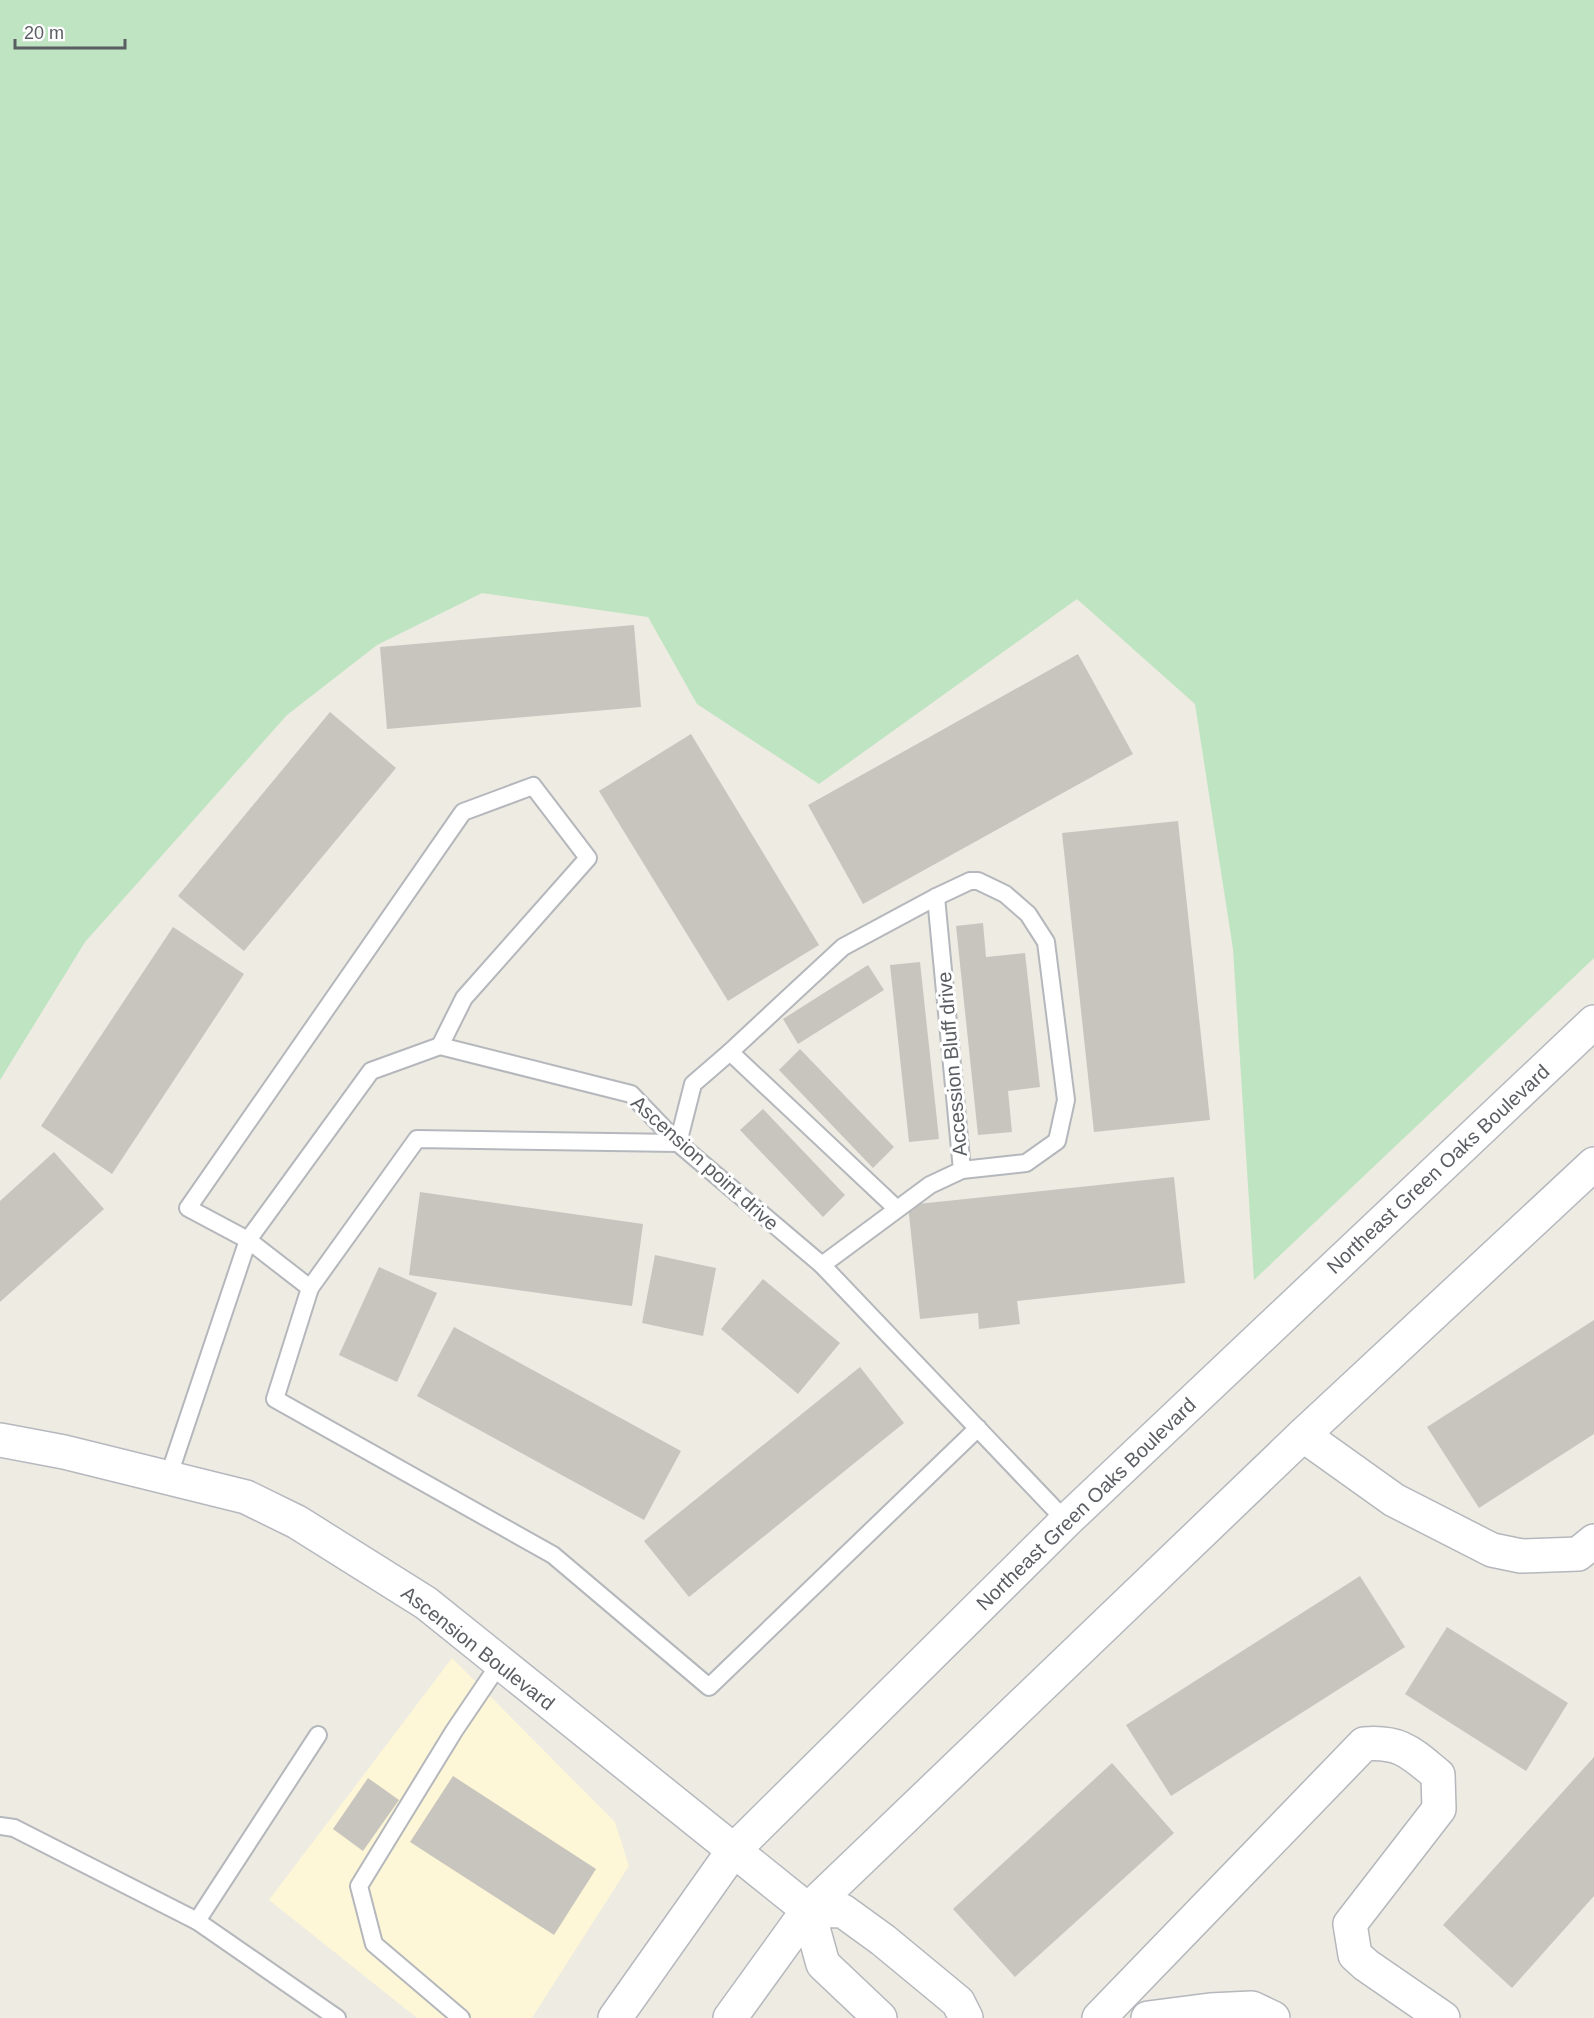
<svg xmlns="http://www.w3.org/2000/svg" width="1594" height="2018" font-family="Helvetica,sans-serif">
  <rect width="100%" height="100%" fill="#edebe2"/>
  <path fill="#fdf6d7" d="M 452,1658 L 615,1822 L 629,1866 L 532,2018 L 417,2018 L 269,1900 Z"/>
  <path fill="#bee4c1" d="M 0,0 L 1594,0 L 1594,958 L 1254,1280 L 1233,949 L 1195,704 L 1077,599 L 819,784 L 697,704 L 648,617 L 482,593 L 377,645 L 287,715 L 85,942 L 0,1080 Z"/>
  <g fill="#c8c5bf">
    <path d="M 634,625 L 641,707 L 387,729 L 380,647 Z"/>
    <path d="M 1078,654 L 1133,754 L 863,904 L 808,805 Z"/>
    <path d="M 330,712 L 396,768 L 244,951 L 178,896 Z"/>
    <path d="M 691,734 L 819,945 L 728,1001 L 599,791 Z"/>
    <path d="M 1178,821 L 1210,1120 L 1094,1132 L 1062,833 Z"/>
    <path d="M 983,923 L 986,957 L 1025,953 L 1040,1087 L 1008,1091 L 1012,1132 L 978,1135 L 956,926 Z"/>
    <path d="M 173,927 L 244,974 L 112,1174 L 41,1126 Z"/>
    <path d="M 920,962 L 939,1139 L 909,1142 L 890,965 Z"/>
    <path d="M 868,965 L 884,990 L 798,1044 L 783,1019 Z"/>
    <path d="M 800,1049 L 894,1147 L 873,1168 L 779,1070 Z"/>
    <path d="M 763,1109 L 845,1195 L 823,1217 L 740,1130 Z"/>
    <path d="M 54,1152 L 104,1209 L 0,1302 L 0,1201 Z"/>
    <path d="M 1174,1177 L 1185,1283 L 1017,1301 L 1020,1324 L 979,1329 L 978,1313 L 920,1319 L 908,1205 Z"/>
    <path d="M 420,1192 L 643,1224 L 632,1306 L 409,1275 Z"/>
    <path d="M 655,1255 L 716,1268 L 703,1336 L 642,1323 Z"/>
    <path d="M 379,1267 L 437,1293 L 397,1382 L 339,1355 Z"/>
    <path d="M 763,1279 L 840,1343 L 798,1394 L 721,1329 Z"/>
    <path d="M 1594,1320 L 1594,1434 L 1479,1508 L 1427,1427 Z"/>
    <path d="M 454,1327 L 681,1451 L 644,1520 L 417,1396 Z"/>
    <path d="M 860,1367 L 904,1423 L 689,1597 L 644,1541 Z"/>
    <path d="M 1360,1576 L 1405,1647 L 1171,1796 L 1126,1725 Z"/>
    <path d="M 1447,1627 L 1568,1703 L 1526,1771 L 1405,1694 Z"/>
    <path d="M 1594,1757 L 1594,1896 L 1512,1988 L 1443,1925 Z"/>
    <path d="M 1112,1763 L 1174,1833 L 1015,1977 L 953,1909 Z"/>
    <path d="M 453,1776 L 596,1869 L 554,1935 L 410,1842 Z"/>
    <path d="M 368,1778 L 399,1800 L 363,1851 L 333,1829 Z"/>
  </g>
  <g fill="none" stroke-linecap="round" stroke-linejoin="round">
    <g stroke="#b4b7bc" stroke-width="20">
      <g id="lane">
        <path d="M 440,1046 L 464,998 L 588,858 L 533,786 L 463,812 L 188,1208 L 248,1240 L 310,1288 L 275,1399 L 553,1555 L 709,1687 L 978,1428"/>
        <path d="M 730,1052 L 843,947 L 936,897 L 970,881 L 978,881 L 1005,894 L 1028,914 L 1046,942 L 1066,1100 L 1057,1141 L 1026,1163 L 962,1170"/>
        <path d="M 678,1143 L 693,1084 L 730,1052 L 897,1209"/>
        <path d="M 822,1265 L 930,1185 L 962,1170 L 936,897"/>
        <path d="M 310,1288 L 417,1139 L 678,1143"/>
        <path d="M 168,1478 L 248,1240 L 371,1071 L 440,1046 L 631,1094 L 678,1143 L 822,1265 L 1066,1521"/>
        <path d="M 0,1826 L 14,1828 L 197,1921 L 337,2018"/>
        <path d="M 197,1921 L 318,1735"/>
        <path d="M 461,2018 L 374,1944 L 359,1886 L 454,1731 L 500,1663"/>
      </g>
    </g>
    <g stroke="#b4b7bc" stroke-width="36">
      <g id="street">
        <path d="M 1303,1435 L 1394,1500 L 1492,1550 L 1521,1556 L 1578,1554 L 1594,1541"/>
        <path d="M 880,2018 L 823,1964 L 808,1910 L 843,1911 L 883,1940 L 958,2002 L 966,2018"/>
        <path d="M 1099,2018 L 1364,1744 C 1401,1741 1411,1753 1438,1775 L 1439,1809 L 1350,1924 L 1355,1955 L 1366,1965 L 1443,2018"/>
        <path d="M 1148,2018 L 1210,2010 L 1252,2008 L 1273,2018"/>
      </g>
    </g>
    <g stroke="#b5b8be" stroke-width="36">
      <g id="secondary">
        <path d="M 0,1440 L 64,1452 L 246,1497 L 297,1522 L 426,1603 L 808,1910"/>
        <path d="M 615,2018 L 733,1851 L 1066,1521 L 1594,1022"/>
        <path d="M 730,2018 L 808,1910 L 1303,1435 L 1594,1164"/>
      </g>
    </g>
    <use href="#lane" stroke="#fff" stroke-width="16"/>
    <use href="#street" stroke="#fff" stroke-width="33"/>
    <use href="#secondary" stroke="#fff" stroke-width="33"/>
  </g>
  <g text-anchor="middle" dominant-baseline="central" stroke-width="6" stroke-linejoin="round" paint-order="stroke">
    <g font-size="20" fill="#5a5d62" stroke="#fff">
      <text transform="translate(952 1064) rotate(-95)">Accession Bluff drive</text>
      <text transform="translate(705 1163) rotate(42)">Ascension point drive</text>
      <text transform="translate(1438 1169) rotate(-43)">Northeast Green Oaks Boulevard</text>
      <text transform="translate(1086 1504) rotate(-44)">Northeast Green Oaks Boulevard</text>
      <text transform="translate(478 1648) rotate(38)">Ascension Boulevard</text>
    </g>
  </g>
  <path d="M15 39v9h110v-9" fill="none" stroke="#5a5d62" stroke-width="3"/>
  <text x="24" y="39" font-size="18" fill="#5a5d62" stroke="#ffffff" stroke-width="4.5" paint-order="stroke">20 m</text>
</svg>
